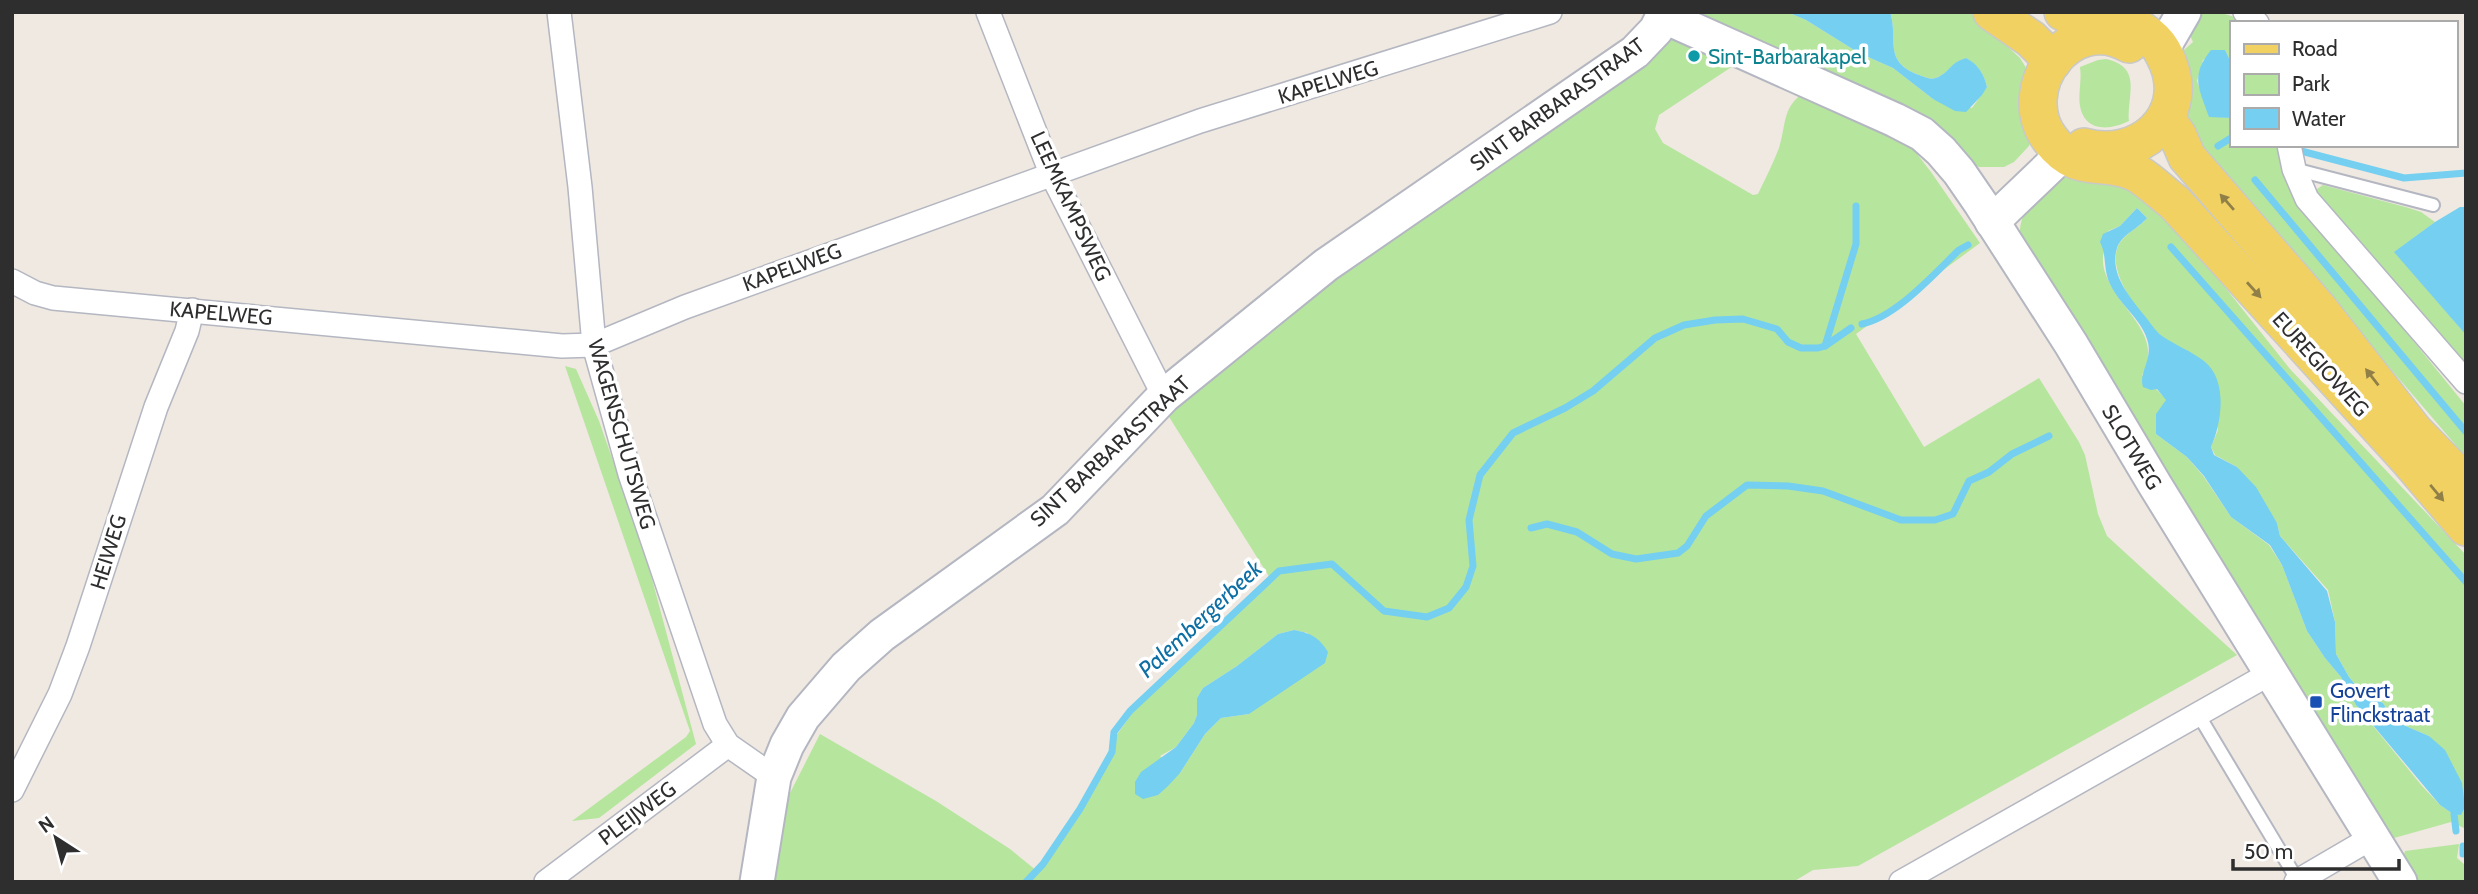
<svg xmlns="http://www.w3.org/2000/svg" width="2478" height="894" font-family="Cabin,sans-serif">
  <rect width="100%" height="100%" fill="#efe9e1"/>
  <g fill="#b6e59e" fill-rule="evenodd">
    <path d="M 1701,12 L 1787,12 L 1806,20 L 1859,53 L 1893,68 L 1933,99 L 1972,108 L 1987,87 C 1984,74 1978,65 1966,58 C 1952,63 1951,70 1940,76 C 1932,81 1927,78 1919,75 C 1882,61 1899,40 1890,12 L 1970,12 L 2020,58 L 2028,71 L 2033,135 L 2029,146 L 2014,162 L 2004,167 L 1979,167 L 1712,21 Z"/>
    <path d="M 2201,12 C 2218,12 2230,13 2245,23 L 2231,23 L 2231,62 L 2225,50 L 2203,60 L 2197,81 L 2209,116 L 2231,118 L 2231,145 L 2279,145 L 2316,221 L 2466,406 L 2466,457 L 2186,130 L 2182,68 L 2184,50 L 2193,42 L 2189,33 Z"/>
    <path d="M 1647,26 L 1736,64 L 1659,115 L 1655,129 L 1663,143 L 1753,195 L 1758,194 C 1765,179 1773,164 1779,148 C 1786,127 1782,108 1802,94 L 1910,145 L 1931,172 L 1980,243 L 1856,334 L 1924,447 L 2039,378 L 2079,442 L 2085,455 L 2098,514 L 2107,536 L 2237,655 L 1858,866 L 1813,870 L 1793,882 L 770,882 L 786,801 L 820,734 L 936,801 L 1010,849 L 1037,871 L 1056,848 L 1084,804 L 1116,736 L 1138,705 L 1270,578 L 1166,412 L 1273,322 L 1546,134 L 1594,95 ZM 1294,630 L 1308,633 L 1249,714 L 1221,718 L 1205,734 L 1180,773 L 1160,756 L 1176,747 L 1194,723 L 1197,715 L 1197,698 L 1203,688 L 1237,666 L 1278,634 Z"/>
    <path d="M 2106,59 C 2143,67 2127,95 2129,121 C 2111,130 2085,133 2080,106 C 2078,94 2082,80 2080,67 L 2098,60 Z"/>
    <path d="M 2071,175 L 2135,184 L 2197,252 L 2290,369 L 2466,555 L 2466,829 L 2451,822 L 2394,838 L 2150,460 L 2024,248 C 2023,243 2020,236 2020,231 C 2020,205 2050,183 2071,175 ZM 2137,208 L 2147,218 C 2138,229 2122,234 2117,249 C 2109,276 2140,315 2158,333 C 2170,345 2190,353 2205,362 L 2218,430 L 2211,447 L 2215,455 L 2237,467 L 2277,523 L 2280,536 L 2328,590 L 2335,622 L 2336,654 L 2349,677 L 2362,693 L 2383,703 L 2394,721 L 2429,736 L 2453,814 L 2440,805 L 2422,786 L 2356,705 L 2341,677 L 2325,658 L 2307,631 L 2282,565 L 2269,545 L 2231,517 L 2204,477 L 2187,457 L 2156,434 L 2167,400 L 2142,375 C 2166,333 2114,308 2104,269 C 2101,257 2105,243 2108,231 L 2120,226 Z"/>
    <path d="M 2323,185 L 2409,208 L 2421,212 L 2435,222 L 2395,252 L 2466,335 L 2466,368 L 2314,191 Z"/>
    <path d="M 565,366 L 576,369 L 599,421 L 644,549 L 696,744 L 599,818 L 572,821 L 686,737 L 690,731 Z"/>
    <path d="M 2459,844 L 2457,858 L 2466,866 L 2466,882 L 2413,882 L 2403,858 L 2405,851 Z"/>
  </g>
  <g fill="#75cff0">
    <path d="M 1787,12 L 1890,12 C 1899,40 1882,61 1919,75 C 1927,78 1932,81 1940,76 C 1951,70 1950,63 1966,58 C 1978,64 1984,74 1987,87 L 1982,95 L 1966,112 L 1955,111 L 1933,99 L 1893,68 L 1859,53 L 1806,20 Z"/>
    <path d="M 2211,50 L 2225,50 L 2231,62 L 2231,118 L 2209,117 C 2199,88 2190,76 2211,50 Z"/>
    <path d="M 2460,207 L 2466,207 L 2466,335 L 2394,252 L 2435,222 Z"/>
    <path d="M 2137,208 L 2147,218 C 2138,229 2122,234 2117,248 C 2109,274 2130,297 2144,315 C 2150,322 2155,331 2162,336 C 2175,345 2191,351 2204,361 C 2228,380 2222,422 2211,447 L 2214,455 L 2237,467 L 2256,487 L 2277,523 L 2280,536 L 2327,591 L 2335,622 L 2336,654 L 2349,677 L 2362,693 L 2383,703 L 2394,721 L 2429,736 L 2445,750 L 2462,783 L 2465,807 L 2461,815 L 2453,814 L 2440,805 L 2356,705 L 2341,677 L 2325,658 L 2307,631 L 2282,565 L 2270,545 L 2231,517 L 2204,476 L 2187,457 L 2156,434 L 2156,414 L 2166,400 L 2157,389 L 2151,390 L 2143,387 C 2138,372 2154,359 2147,339 C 2141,319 2119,304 2110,284 C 2103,270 2107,255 2100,242 L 2103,234 L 2120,226 Z"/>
    <path d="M 1294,630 C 1310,633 1319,637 1328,652 L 1325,663 L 1249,714 L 1221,718 L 1205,734 L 1180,773 L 1168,786 L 1158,795 L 1143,799 L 1135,794 L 1135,782 L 1141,772 L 1176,747 L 1194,723 L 1197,715 L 1197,698 L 1203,688 L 1237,666 L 1278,634 Z"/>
  </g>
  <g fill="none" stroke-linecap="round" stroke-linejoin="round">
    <g stroke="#75cff0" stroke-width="7">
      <path d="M 2218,146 L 2231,138"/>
      <path d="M 2301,151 L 2404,178 L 2466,173"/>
      <path d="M 2255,180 L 2466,432"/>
      <path d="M 2171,247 L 2466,582"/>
      <path d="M 1862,324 C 1896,317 1934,274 1959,250 L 1968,245"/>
      <path d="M 1825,346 L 1856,244 L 1856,206"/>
      <path d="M 1531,528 L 1547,524 L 1577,532 L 1612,554 L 1636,559 L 1678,553 L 1687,546 L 1706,516 L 1747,485 L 1788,486 L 1823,491 L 1901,520 L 1935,520 L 1953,514 L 1969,481 L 1989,472 L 2012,454 L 2049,436"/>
      <path d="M 2454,814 L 2456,831"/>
      <path d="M 2463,846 L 2463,854"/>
      <path d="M 1026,882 L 1043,864 L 1080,809 L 1112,752 L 1114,732 L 1130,711 L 1279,571 L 1332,564 L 1384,611 L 1427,617 L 1449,608 L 1466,587 L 1473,566 L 1469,520 L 1480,475 L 1513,433 L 1565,408 L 1593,391 L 1655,338 L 1684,325 L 1715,320 L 1743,319 L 1777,329 L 1788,342 L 1801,348 L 1818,348 L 1825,346 L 1851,328"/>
    </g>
    <g stroke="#b4b7c1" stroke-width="16">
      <g id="lane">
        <path d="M 2294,169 L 2433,205"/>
        <path d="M 2198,714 L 2298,881"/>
      </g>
    </g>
    <g stroke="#b4b7c1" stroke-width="26">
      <g id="street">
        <path d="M 559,12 L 580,187 L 594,345 L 630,474 L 715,724 L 728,745 L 774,777"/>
        <path d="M 988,12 L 1051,173 L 1164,396"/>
        <path d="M 2245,12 L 2257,23"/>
        <path d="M 2289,145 L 2294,169 L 2307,199 L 2466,382"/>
        <path d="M 12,281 L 35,293 L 53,298 L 562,346 L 594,345 L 685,307 L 1200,121 L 1550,12"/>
        <path d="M 12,790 L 60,694 L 78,646 L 156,407 L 187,331 L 192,310"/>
        <path d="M 546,882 L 728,745"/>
        <path d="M 1901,882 L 2271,673"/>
        <path d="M 2296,882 L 2373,837"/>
      </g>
    </g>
    <g stroke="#b4b7c1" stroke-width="37">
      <g id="secondary">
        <path d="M 2162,50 L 2184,12"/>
        <path d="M 1992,222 L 2064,153"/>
        <path d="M 757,882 L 774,777 L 787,745 L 803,717 L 846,667 L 882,635 L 1055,510 L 1164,396 L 1326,265 L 1635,52 L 1656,30 L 1663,16 L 1895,120 L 1922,134 L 1941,151 L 1959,172 L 1981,204 L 2071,344 L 2155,485 L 2400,882"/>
      </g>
    </g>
    <g stroke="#c9c9c9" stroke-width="40">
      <g id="primary">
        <path d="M 1992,12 L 2031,39 L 2053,61"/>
        <path d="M 2063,12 C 2093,26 2128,15 2154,40 C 2161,47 2164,54 2168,63 C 2190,118 2138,162 2084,147"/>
        <path d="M 2141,30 L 2129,44 C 2071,10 2012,88 2050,139 C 2077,175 2100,158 2132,171 C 2145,176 2163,194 2175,203 L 2408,459 L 2466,527"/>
        <path d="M 2166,119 L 2178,136 L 2187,157 L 2318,308 L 2414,431 L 2466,484"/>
      </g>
    </g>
    <use href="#lane" stroke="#fff" stroke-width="12"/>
    <use href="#street" stroke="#fff" stroke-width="23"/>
    <use href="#secondary" stroke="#fff" stroke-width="33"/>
    <use href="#primary" stroke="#f2d163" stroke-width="37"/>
  </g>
  <defs><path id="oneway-solid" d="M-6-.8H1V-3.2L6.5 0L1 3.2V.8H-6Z" transform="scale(1.75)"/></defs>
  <g fill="#908048">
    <use href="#oneway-solid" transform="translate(2227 202) rotate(-131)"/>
    <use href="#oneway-solid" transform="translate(2254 290) rotate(48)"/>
    <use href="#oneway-solid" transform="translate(2372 377) rotate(-128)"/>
    <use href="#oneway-solid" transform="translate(2437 493) rotate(50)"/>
  </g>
  <circle fill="#0f9aa8" stroke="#fff" stroke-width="2.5" cx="1694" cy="56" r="7"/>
  <rect fill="#1a4fb4" stroke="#fff" stroke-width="2.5" x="2309" y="695" width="14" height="14" rx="3.5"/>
  <g text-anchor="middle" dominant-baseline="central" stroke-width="7" stroke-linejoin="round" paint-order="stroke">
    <g font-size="21" fill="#0d838f" stroke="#fff" text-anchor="start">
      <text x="1708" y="56">Sint-Barbarakapel</text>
    </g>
    <g font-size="21" fill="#2e2e2e" stroke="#fff">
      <text transform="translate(1328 82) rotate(-17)">KAPELWEG</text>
      <text transform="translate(1557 104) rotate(-36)">SINT BARBARASTRAAT</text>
      <text transform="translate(1071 206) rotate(65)">LEEMKAMPSWEG</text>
      <text transform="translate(792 267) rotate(-20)">KAPELWEG</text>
      <text transform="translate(221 313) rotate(5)">KAPELWEG</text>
      <text transform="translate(2321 364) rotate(48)">EUREGIOWEG</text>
      <text transform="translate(622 434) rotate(74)">WAGENSCHUTSWEG</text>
      <text transform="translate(2132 447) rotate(59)">SLOTWEG</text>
      <text transform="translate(1110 451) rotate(-43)">SINT BARBARASTRAAT</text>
      <text transform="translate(108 552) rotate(-73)">HEIWEG</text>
      <text transform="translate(637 813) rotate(-37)">PLEIJWEG</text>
    </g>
    <g font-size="21" fill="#164399" stroke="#fff" text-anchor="start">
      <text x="2330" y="690">Govert<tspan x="2330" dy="24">Flinckstraat</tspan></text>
    </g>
    <g font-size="23" font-style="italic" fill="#0d6fa3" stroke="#fff">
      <text transform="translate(1200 619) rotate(-43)">Palembergerbeek</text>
    </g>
  </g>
  <rect width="2478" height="894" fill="none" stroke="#2e2e2e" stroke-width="28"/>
  <rect x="2230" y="21" width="228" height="126" fill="#ffffff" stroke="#ababab" stroke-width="2"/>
  <rect x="2244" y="44" width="35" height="10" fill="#f2d163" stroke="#ababab" stroke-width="2"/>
  <text x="2292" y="56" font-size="21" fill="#2e2e2e">Road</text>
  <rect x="2244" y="74" width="35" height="21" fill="#b6e59e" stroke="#ababab" stroke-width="2"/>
  <text x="2292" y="91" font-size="21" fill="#2e2e2e">Park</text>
  <rect x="2244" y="108" width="35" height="21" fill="#75cff0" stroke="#ababab" stroke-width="2"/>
  <text x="2292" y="126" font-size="21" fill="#2e2e2e">Water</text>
  <g transform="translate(56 838) rotate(324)" stroke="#ffffff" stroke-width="5" paint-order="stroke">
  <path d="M0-5L12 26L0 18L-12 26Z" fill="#2e2e2e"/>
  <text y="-10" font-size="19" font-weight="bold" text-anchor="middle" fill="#2e2e2e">N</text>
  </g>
  <path d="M2233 859v10h166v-10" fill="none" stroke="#2e2e2e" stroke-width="3.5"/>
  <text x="2244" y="859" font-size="21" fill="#2e2e2e" stroke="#ffffff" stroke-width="5" paint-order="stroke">50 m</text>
</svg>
